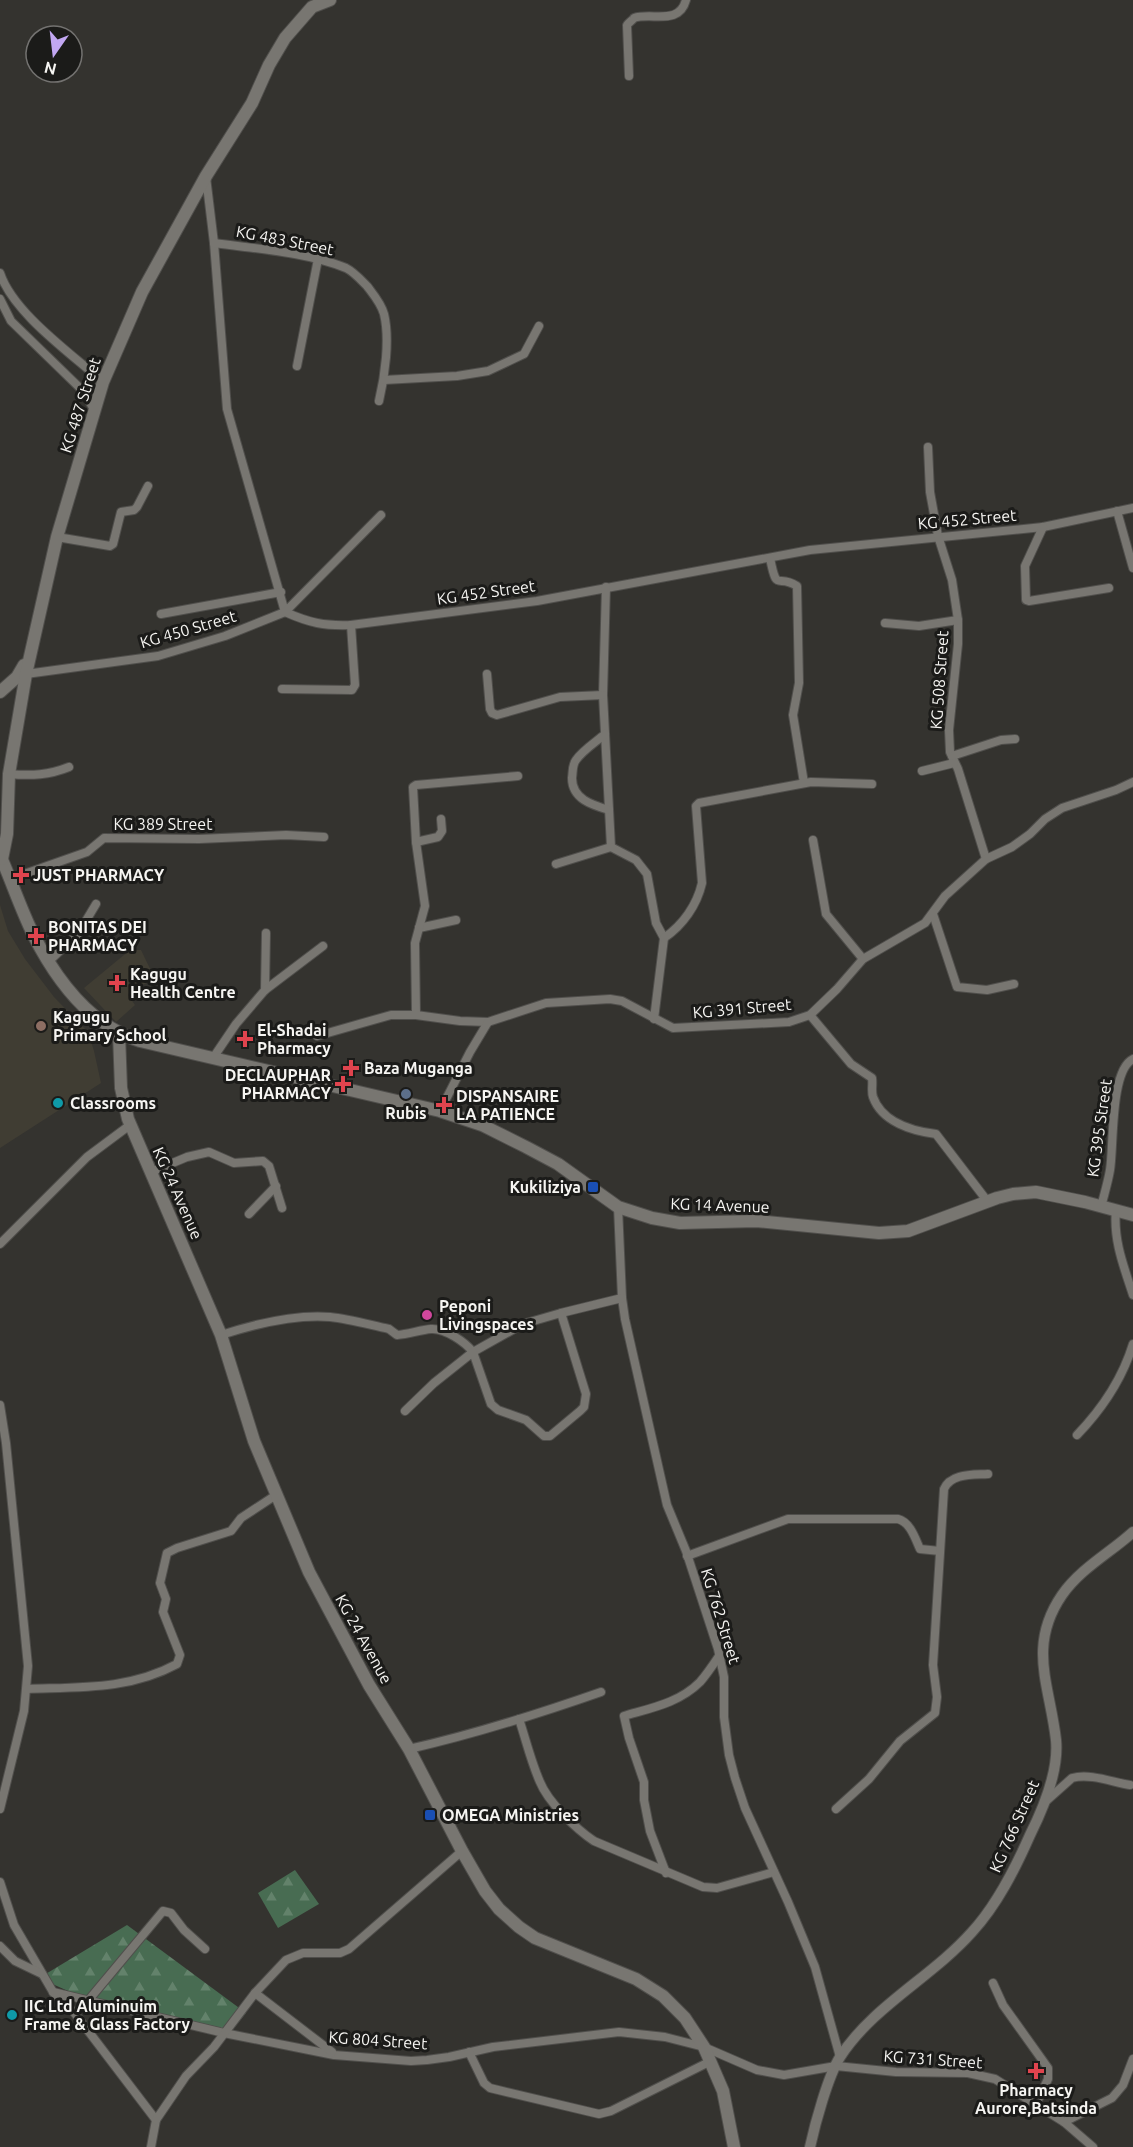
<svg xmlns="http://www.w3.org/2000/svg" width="1133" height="2147" font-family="Ubuntu,sans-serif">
  <defs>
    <pattern id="forest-firs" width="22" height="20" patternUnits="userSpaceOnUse" patternTransform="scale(1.5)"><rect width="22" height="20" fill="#486c52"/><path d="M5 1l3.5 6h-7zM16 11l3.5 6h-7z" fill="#63826b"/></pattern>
  </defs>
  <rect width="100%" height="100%" fill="#34332f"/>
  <g fill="#403d33">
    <path d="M 0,905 L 8,931 L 25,959 L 54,997 L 88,1032 L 94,1051 L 101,1083 L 0,1148 Z"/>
    <path d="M 130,950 L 141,950 L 155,979 L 132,990 L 128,995 L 135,1005 L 116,1022 L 84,988 Z"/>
  </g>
  <g fill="url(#forest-firs)">
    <path d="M 295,1870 L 319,1904 L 278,1928 L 258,1893 Z"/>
    <path d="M 127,1925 L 246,2013 L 226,2037 L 106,2008 L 39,1978 Z"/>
  </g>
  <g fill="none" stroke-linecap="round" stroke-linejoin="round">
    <g stroke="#504f4c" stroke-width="10">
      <g id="minor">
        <path d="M 629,76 L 627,25 C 627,24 634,19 634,18 C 652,12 679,26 686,0"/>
        <path d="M 206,177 L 214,243 L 227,409 L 285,612 C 310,623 324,626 351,625 L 537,601 L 810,550 L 1043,527 L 1133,508"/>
        <path d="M 214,243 C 256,249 307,252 346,268 C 354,272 361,280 367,286 C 373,294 381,303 384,314 C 390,339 385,376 379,401"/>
        <path d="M 0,273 C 13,313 72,354 103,382"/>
        <path d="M 0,299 L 11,321 L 82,390 L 94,409"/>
        <path d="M 297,366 L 318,259"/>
        <path d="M 384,380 L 457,376 L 488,371 L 524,354 L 539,326"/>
        <path d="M 928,447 L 930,492 L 938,536 L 952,580 L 958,620 L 958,644 L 949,730 L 950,752 L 958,769 L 986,859"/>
        <path d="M 1117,511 L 1133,568"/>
        <path d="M 1043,527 L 1025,566 L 1026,600 L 1029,601 L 1109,588"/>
        <path d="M 57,537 L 110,546 L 113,544 L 121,512 L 134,510 L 137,507 L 148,486"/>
        <path d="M 770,558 C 777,594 777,573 797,586 L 799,683 L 793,715 L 804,783"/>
        <path d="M 606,587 L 603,695 L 611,847 L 636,860 L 647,874 L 656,923 L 664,938 L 654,1019"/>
        <path d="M 161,614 L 281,592"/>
        <path d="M 885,623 L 919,626 L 958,620"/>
        <path d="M 26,674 L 158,656 L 225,636 L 285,612 L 381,515"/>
        <path d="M 487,674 L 490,709 L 492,713 L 497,715 L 560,697 L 603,695"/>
        <path d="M 282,689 L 352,690 L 355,685 L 351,625"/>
        <path d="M 605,734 C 596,742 583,750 576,760 C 572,765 573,772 572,778 C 572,799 592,805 609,810"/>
        <path d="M 952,756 L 1001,740 L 1015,739"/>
        <path d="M 922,771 L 954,763"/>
        <path d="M 9,774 C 32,776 49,775 69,767"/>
        <path d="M 813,840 L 826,914 L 863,959"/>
        <path d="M 416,842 L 438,837 L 442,831 L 441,819"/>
        <path d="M 556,864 L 611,847"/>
        <path d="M 10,879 L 87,852 L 104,838 L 199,839 L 286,835 L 324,837"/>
        <path d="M 933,914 L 957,987 L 987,990 L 1014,984"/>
        <path d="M 419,928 L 456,920"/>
        <path d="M 664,938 C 683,925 697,905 702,883 L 696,806 L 699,803 L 811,782 L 872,784"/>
        <path d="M 49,961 L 78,934 L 96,904"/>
        <path d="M 265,990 L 266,933"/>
        <path d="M 416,1015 L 415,943 L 425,906 L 416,842 L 413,787 L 416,785 L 518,776"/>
        <path d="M 810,1015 L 851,1064 L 872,1078 C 873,1085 871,1091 873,1097 C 882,1122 912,1131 936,1134 L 988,1202"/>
        <path d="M 317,1036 L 391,1015 L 416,1015 L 460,1021 L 488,1022"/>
        <path d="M 213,1058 L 236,1024 L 265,990 L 323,946"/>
        <path d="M 440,1111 L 470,1052 L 488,1022 L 546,1003 L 610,999 L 622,1001 L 673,1028 L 789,1022 L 810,1015 L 837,989 L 863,959 L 925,923 L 945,896 L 986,859 L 1012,847 L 1030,834 L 1045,819 L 1062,808 L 1116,790 L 1133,782"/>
        <path d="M 151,1172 L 187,1157 L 209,1152 L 234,1163 L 263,1161 L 269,1166 L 282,1208"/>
        <path d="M 618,1207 L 622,1298 L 625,1319 L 667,1505 L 686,1551 L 718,1649 L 724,1677 L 724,1717 L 729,1755 L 735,1778 L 745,1808 L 788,1902 L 815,1967 L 840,2057"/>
        <path d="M 1101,1207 C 1104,1195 1108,1182 1110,1170 C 1114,1146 1110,1070 1133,1059"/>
        <path d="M 1116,1210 C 1113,1240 1124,1267 1133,1295"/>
        <path d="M 249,1214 L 276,1186"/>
        <path d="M 0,1244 L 87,1157 L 130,1125"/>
        <path d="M 221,1335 C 255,1324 294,1314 330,1317 C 350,1319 370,1325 389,1329 L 397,1335 C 409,1334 420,1330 431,1329 C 445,1328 465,1342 473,1352 L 523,1324 L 561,1313 L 622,1298"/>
        <path d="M 0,1405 L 6,1443 L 28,1666 L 24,1711 L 0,1809"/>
        <path d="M 405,1411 L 434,1383 L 473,1352 L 491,1404 L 498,1410 L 526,1420 L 544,1436 L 550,1436 L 580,1411 L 584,1407 L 586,1394 L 561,1313"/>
        <path d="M 1077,1435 C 1103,1408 1122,1380 1133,1344"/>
        <path d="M 687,1556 L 788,1519 L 898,1519 C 910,1522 915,1538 920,1549 L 940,1551"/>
        <path d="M 27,1689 C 79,1687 129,1690 177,1664 L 180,1655 L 163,1612 L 166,1599 L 160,1583 L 167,1553 L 177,1548 L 231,1531 L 241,1518 L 276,1495"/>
        <path d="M 519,1719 C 526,1740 531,1762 540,1782 C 548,1802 576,1829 594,1841 L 703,1887 L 717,1888 L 774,1872"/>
        <path d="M 409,1749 C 475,1734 538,1714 601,1692"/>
        <path d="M 1045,1802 L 1072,1778 C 1090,1773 1112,1782 1130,1785"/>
        <path d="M 836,1809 L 869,1779 L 900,1741 L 935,1713 L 937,1697 L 933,1665 L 944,1489 C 951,1473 973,1475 988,1474"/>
        <path d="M 666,1873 L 650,1831 L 644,1800 L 644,1782 L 629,1738 L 624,1716 C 651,1708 679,1703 700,1682 C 707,1674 713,1665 719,1656"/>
        <path d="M 0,1882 L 14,1925 L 53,1992 L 73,2011 L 156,2120 L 151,2147"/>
        <path d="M 0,1946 L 15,1961 L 42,1974"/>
        <path d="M 993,1983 L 1003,2005 L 1048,2068 L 1048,2079 L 1036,2104"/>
        <path d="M 53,1992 L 224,2033 L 334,2055 L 411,2061 L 427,2060 L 449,2057 L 493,2047 L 619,2032 L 665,2037 L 704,2047 L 757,2070 L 784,2075 L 836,2066 L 896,2072 L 968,2073 L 995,2079 L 1064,2122 L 1093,2147"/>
        <path d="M 255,1993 L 332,2052"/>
        <path d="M 87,2002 L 163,1911 L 171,1913 L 184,1930 L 205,1949"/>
        <path d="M 469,2052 L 484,2083 L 490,2088 L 599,2114 L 611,2111 L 711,2061"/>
        <path d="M 156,2120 L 186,2076 L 214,2047 L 255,1993 L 286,1960 L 303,1953 L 340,1953 L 349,1949 L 462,1851"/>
        <path d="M 1064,2122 L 1112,2098 L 1123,2085 L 1133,2059"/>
      </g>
    </g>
    <g stroke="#504f4c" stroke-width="12">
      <path id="tertiary" d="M 810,2147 C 815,2124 828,2076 840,2057 C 873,2006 932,1977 972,1932 C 997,1905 1015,1869 1030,1835 C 1044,1807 1059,1771 1056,1740 C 1050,1686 1027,1646 1062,1595 C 1081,1568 1110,1553 1133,1532"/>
    </g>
    <g stroke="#504f4c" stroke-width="14">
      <g id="secondary">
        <path d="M 0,692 L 17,677 L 24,665"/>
        <path d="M 0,855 C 12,882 21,910 34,936 C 57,981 91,1026 140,1041 L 440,1111 L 482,1125 L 526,1147 L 558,1164 L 618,1207 L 652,1218 L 680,1223 L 756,1221 L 879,1233 L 908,1231 L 997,1198 L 1013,1194 L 1036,1192 L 1085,1202 L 1133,1215"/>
        <path d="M 2,859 L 7,834 L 9,774 L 26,674 L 57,537 L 103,382 L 142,292 L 206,176 L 252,103 L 269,65 L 285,38 L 312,7 L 330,0"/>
        <path d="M 119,1034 L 121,1088 L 128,1119 L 221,1335 L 254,1441 L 309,1572 L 369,1685 L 409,1749 L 462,1851 L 485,1891 L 499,1909 L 519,1927 L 535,1938 L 636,1979 L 663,1996 L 685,2018 L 704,2047 L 723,2091 L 734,2147"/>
      </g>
    </g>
    <use href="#minor" stroke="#787671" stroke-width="8"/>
    <use href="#tertiary" stroke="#787671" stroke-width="10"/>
    <use href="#secondary" stroke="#787671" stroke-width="12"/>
  </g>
  <g fill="#e0444e" stroke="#1b1b19" stroke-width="2">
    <path d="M18 866h6v6h6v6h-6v6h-6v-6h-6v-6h6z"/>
    <path d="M33 927h6v6h6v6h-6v6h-6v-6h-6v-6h6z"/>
    <path d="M114 974h6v6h6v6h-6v6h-6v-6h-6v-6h6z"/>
    <path d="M242 1030h6v6h6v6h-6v6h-6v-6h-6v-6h6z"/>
    <path d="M348 1059h6v6h6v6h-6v6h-6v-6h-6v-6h6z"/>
    <path d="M340 1075h6v6h6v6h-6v6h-6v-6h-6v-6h6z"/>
    <path d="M441 1096h6v6h6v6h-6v6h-6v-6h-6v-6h6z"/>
    <path d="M1033 2062h6v6h6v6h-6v6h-6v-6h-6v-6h6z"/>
  </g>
  <circle fill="#8d6e63" stroke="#1b1b19" stroke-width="2" cx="41" cy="1026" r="6"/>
  <circle fill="#5c6f8a" stroke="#1b1b19" stroke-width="2" cx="406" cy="1094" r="6"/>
  <g fill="#0f9aa8" stroke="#1b1b19" stroke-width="2">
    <circle cx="58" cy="1103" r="6"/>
    <circle cx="12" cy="2015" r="6"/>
  </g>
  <g fill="#1a4fb4" stroke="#1b1b19" stroke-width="2">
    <rect x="587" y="1181" width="12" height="12" rx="3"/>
    <rect x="424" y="1809" width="12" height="12" rx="3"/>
  </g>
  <circle fill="#d1479c" stroke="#1b1b19" stroke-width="2" cx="427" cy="1315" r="6"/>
  <g text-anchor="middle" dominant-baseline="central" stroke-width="6" stroke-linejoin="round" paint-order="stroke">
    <g font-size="16" fill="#f6f5f2" stroke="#1b1b19">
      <text transform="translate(285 240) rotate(11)">KG 483 Street</text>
      <text transform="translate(80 405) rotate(-72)">KG 487 Street</text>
      <text transform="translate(967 519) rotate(-5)">KG 452 Street</text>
      <text transform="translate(486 592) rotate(-8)">KG 452 Street</text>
      <text transform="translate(188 629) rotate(-16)">KG 450 Street</text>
      <text transform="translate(939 680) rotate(-86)">KG 508 Street</text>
      <text x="163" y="824">KG 389 Street</text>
      <text transform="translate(742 1008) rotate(-5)">KG 391 Street</text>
      <text transform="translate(1099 1128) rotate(-82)">KG 395 Street</text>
      <text transform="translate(178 1193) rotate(66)">KG 24 Avenue</text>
      <text transform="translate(720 1205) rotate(2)">KG 14 Avenue</text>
      <text transform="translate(721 1616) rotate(73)">KG 762 Street</text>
      <text transform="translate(364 1639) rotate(61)">KG 24 Avenue</text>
      <text transform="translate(1014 1826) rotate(-66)">KG 766 Street</text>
      <text transform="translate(378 2040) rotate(4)">KG 804 Street</text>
      <text transform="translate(933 2059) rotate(4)">KG 731 Street</text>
    </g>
    <g font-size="16" font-weight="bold" fill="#f6f5f2" stroke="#1b1b19" text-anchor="start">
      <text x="33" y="875">JUST PHARMACY</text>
      <text x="48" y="927">BONITAS DEI<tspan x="48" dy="18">PHARMACY</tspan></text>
      <text x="130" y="974">Kagugu<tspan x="130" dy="18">Health Centre</tspan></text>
      <text x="53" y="1017">Kagugu<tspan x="53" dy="18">Primary School</tspan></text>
      <text x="257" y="1030">El-Shadai<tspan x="257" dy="18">Pharmacy</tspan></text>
      <text x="364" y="1068">Baza Muganga</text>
      <text x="331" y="1075" text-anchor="end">DECLAUPHAR<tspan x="331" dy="18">PHARMACY</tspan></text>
      <text x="456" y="1096">DISPANSAIRE<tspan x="456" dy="18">LA PATIENCE</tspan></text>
      <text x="70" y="1103">Classrooms</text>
      <text x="406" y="1113" text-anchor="middle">Rubis</text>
      <text x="581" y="1187" text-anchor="end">Kukiliziya</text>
      <text x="439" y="1306">Peponi<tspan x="439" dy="18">Livingspaces</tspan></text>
      <text x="442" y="1815">OMEGA Ministries</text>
      <text x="24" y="2006">IIC Ltd Aluminuim<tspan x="24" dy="18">Frame &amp; Glass Factory</tspan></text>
      <text x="1036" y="2090" text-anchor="middle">Pharmacy<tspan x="1036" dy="18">Aurore,Batsinda</tspan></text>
    </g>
  </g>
  <g transform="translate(54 54) rotate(194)"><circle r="28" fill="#1b1b19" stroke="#737270" stroke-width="1.5"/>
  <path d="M0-4.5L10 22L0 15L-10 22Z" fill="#c2a7f2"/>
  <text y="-9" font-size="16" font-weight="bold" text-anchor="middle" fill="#f6f5f2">N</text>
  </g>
</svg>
